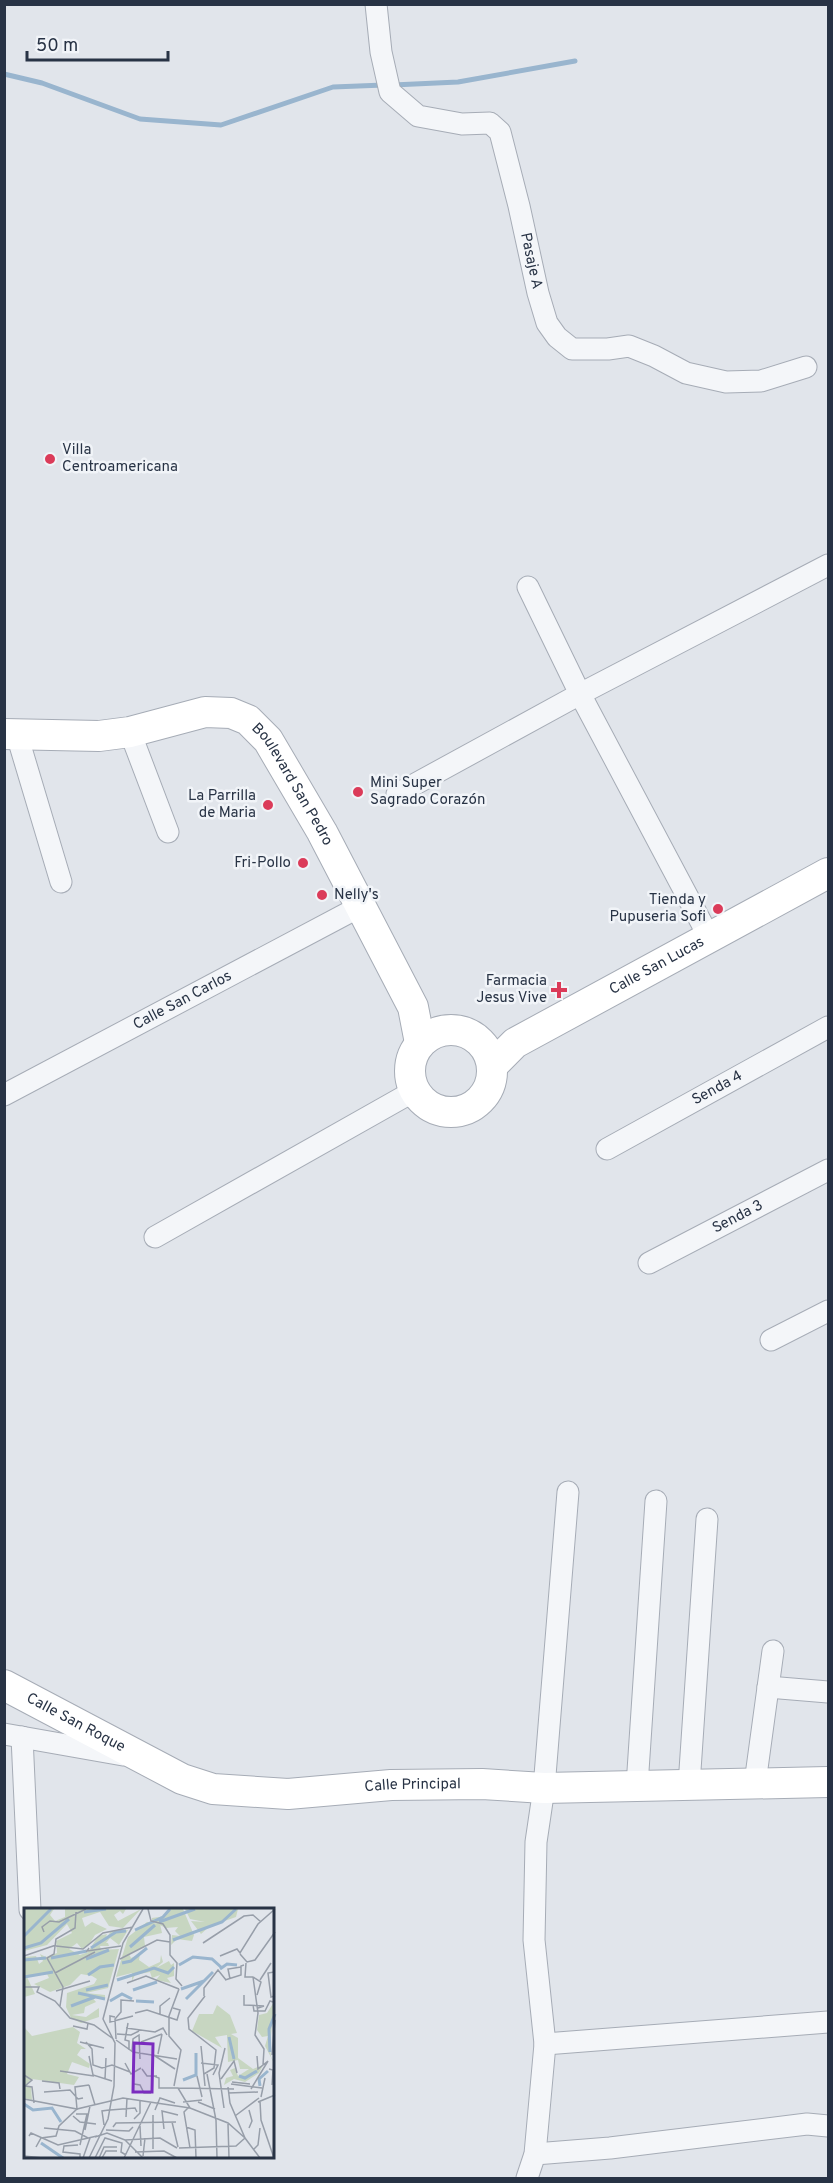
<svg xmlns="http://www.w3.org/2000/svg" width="833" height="2183" font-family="Overpass,sans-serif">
  <rect width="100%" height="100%" fill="#e1e5eb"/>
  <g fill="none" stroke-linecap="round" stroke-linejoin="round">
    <g stroke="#99b5ce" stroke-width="5">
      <path d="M 4,74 L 42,83 L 140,119 L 221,125 L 333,87 L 384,85"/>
      <path d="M 393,85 L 458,82 L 575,61"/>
    </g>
    <g stroke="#a6acb6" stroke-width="23">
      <g id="street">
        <path id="s1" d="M 376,4 L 381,52 L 390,92 L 418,116 L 462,124 L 490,123 L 500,132 L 519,206 L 538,293 L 547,323 L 557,337 L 572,349 L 608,349 L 629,346 L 654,356 L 686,373 L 726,382 L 761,381 L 806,367"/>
        <path d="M 528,587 L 580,694 L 709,937"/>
        <path d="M 130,732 L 168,832"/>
        <path d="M 17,735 L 61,882"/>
        <path d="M 397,794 L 580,694 L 828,565"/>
        <path id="s2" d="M 4,1095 L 361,906"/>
        <path id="s3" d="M 607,1149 L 828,1027"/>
        <path d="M 155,1237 L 414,1091"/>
        <path id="s4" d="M 649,1263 L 828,1170"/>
        <path d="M 771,1340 L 828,1311"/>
        <path d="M 768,1687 L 828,1692"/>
        <path d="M 4,1734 L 123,1755"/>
        <path d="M 22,1737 L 30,1910"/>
        <path d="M 755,1783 L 773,1651"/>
        <path d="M 689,1785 L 707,1519"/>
        <path d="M 637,1786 L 656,1501"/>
        <path d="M 545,2044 L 828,2022"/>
        <path d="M 535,2154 L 610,2148 L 807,2124 L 828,2126"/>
        <path d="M 527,2178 L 535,2154 L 545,2044 L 534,1940 L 536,1842 L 544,1788 L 568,1492"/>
      </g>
    </g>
    <g stroke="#a6acb6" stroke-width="32">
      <g id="secondary">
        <path id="s5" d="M 4,734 L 99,736 L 130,732 L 205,712 L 231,713 L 248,720 L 268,740 L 322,832 L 413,1007 L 420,1043"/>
        <circle cx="451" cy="1071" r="41"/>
        <path id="s6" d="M 492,1066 L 515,1043 L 828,873"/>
        <path id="s7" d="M 4,1685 L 182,1779 L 213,1789 L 288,1794 L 391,1785 L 482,1784 L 544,1788 L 828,1782"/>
      </g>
    </g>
    <use href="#street" stroke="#f4f6f9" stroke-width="21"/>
    <use href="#secondary" stroke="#fff" stroke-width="30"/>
  </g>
  <g fill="#db3b59" stroke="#f1f4f8" stroke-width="2">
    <circle cx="50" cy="459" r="6"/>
    <circle cx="358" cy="792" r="6"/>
    <circle cx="268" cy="805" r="6"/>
    <circle cx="303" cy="863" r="6"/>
    <circle cx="322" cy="895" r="6"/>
    <circle cx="718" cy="909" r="6"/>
    <path d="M556 981h6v6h6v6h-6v6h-6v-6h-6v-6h6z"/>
  </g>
  <g text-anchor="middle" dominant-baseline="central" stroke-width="5" stroke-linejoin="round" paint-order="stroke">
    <g font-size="15" fill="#283345" stroke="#f1f4f8">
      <text stroke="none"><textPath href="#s1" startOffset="345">Pasaje A</textPath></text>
      <text stroke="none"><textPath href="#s5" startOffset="327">Boulevard San Pedro</textPath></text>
      <text stroke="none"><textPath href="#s6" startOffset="194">Calle San Lucas</textPath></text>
      <text stroke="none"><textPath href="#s2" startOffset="202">Calle San Carlos</textPath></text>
      <text stroke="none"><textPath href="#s3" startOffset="126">Senda 4</textPath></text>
      <text stroke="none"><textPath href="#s4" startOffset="100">Senda 3</textPath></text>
      <text stroke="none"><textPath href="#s7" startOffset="81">Calle San Roque</textPath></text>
      <text stroke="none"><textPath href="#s7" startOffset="434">Calle Principal</textPath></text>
    </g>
    <g font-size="15" fill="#283345" stroke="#f1f4f8" text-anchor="end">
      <text x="62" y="450" text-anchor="start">Villa<tspan x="62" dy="17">Centroamericana</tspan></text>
      <text x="370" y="783" text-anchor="start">Mini Super<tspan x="370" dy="17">Sagrado Corazón</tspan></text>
      <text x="256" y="796">La Parrilla<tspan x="256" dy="17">de Maria</tspan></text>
      <text x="291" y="863">Fri-Pollo</text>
      <text x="334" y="895" text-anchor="start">Nelly's</text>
      <text x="706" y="900">Tienda y<tspan x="706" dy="17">Pupuseria Sofi</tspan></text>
      <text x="547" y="981">Farmacia<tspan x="547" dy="17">Jesus Vive</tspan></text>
    </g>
  </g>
  <g transform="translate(24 1908)">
    <rect width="250" height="250" fill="#e1e5eb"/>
    <path d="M 0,1 L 30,1 L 26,7 L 31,13 L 41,9 L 41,1 L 102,1 L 99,6 L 96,3 L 90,7 L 94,13 L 117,1 L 99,20 L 85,18 L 76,4 L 58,10 L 61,19 L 68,14 L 83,21 L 71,27 L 64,38 L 58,41 L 53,35 L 45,41 L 56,47 L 64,44 L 74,28 L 83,26 L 81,32 L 87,23 L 104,22 L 95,37 L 86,30 L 82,35 L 84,35 L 85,38 L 76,38 L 77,42 L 95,41 L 84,80 L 62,85 L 81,87 L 81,92 L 66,87 L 72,94 L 61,99 L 60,105 L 48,107 L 62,109 L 75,100 L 75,109 L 57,115 L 47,110 L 42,99 L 43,85 L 70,76 L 73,71 L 68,68 L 57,66 L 46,77 L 26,84 L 10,76 L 25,70 L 23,66 L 3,69 L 11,86 L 0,89 L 0,49 L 12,48 L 15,56 L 19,53 L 16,46 L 22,49 L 33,45 L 32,33 L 48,25 L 43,16 L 23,37 L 0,43 ZM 144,1 L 159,1 L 170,27 L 168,33 L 153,31 L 147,37 L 148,27 L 156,28 L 151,23 L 154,19 L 142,20 L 128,13 L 128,10 L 142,8 ZM 161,1 L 214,1 L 212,9 L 186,18 L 177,26 L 167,13 L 181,14 L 166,11 ZM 123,14 L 136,16 L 138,25 L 120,29 L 121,38 L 105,46 L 107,50 L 116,46 L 115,52 L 125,59 L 136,54 L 137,47 L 139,54 L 132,60 L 145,53 L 147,57 L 150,55 L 150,68 L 143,70 L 147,75 L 132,72 L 136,67 L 128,70 L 126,64 L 111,67 L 108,73 L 108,65 L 92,69 L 104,29 ZM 250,94 L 246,139 L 247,149 L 250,153 L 250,155 L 241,138 L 244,128 L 238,129 L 233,122 L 235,107 L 243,105 ZM 193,97 L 206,107 L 213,125 L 207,126 L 214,130 L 214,150 L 229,161 L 239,157 L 235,165 L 221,174 L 210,171 L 200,177 L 202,170 L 209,168 L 206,162 L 211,160 L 214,168 L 225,161 L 216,161 L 214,152 L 204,154 L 203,127 L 191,129 L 198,140 L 168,123 L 175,106 L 189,106 ZM 0,119 L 8,128 L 49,119 L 56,124 L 53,135 L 62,141 L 57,141 L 53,147 L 66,156 L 65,160 L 48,154 L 43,166 L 55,169 L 50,177 L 8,171 L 2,177 L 7,179 L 8,192 L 0,190 Z" fill="#c7d6c1"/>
    <path fill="none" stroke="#99b5ce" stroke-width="3" d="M 60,4 L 82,1M 135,14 L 171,1M 111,22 L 139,9 L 146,1M 0,28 L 27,1M 149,32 L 198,14 L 212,1M 106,39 L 131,17M 0,40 L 17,35 L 45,11M 67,40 L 92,24 L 102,23M 27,50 L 63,43M 62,51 L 85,42M 0,52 L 22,50M 98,55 L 107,53 L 123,40M 155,57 L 169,49 L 188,51 L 198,60M 196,61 L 203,56 L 213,57M 64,67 L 76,59 L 90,57M 0,69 L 29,64M 93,72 L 130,60 L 144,65 L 150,59M 157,81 L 180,73M 62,82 L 84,77M 109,82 L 133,74M 54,85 L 81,91M 162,91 L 189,64M 86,93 L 98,86 L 108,91M 112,93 L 130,94M 47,98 L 71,89M 205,129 L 210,151M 246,144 L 245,121 L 251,106M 215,168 L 221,170 L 233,163M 159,172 L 172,167 L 172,145M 236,178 L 235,171 L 244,163M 0,196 L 9,202 L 28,200 L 37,214M 17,235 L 39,250"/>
    <path fill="none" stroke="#979ea9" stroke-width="1.5" d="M 124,1 L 127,13 L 139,16 L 146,27 L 146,47 L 153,55 L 152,71 L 158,78M 20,24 L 18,19 L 26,13 L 35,14 L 62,1M 179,35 L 220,8 L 229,7 L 237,14M 32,38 L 59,41 L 79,25 L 109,19M 65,40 L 63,43 L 97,38M 216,46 L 223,54 L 231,52 L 251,24M 0,48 L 32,37M 196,48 L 213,41 L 216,45 L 234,16 L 251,1M 96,51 L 133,32 L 146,34M 222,55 L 221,69 L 229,69M 250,64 L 244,65 L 247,89 L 251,88M 31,65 L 71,44M 229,69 L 234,105 L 231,127 L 240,141 L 239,157M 229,69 L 237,74 L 233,87M 206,71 L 204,61 L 217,59M 201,72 L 217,67 L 217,58 L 220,57M 236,72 L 247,55M 103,75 L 122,68 L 155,81M 0,79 L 15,79 L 13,84 L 31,93 L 46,110 L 70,117 L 88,130M 32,83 L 66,73M 220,87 L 220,97 L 240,98 L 234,100M 180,88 L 180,80 L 194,62 L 202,72M 229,97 L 230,103 L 241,103 L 246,93 L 249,94M 36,98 L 39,79 L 23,50 L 30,46 L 32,31 L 51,20 L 52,4M 111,105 L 123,102 L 153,112 L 156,102 L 149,100M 136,106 L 136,98 L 146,90M 91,109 L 86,108 L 86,114 L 109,108M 104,115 L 101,132 L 105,133 L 105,142M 49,118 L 63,121 L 64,115M 102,120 L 131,124 L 139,120 L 143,127M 93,126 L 107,127 L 115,123M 92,131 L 91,111 L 97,104 L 97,92 L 110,93M 92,132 L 109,144 L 153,151M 56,134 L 80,140M 62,134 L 68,141 L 69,157 L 78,160 L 88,157 L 106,164M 117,134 L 138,126M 177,138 L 181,178M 108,144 L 109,131 L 115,127 L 116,151M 128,146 L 151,161M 134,146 L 138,126M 248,147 L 251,112M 65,148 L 69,167 L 88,173M 101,155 L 107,166 L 117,160M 177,155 L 194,157 L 189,167M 118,161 L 123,168 L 133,168M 245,161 L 249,162 L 248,177M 36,163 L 70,168M 180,166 L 190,160 L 192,142 L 165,121 L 164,110 L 181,88M 183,166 L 192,212M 0,167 L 8,172 L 1,178 L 8,179 L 10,195M 130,168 L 135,170 L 135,180 L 154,180 L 166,200M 173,168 L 178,189M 81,171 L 82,150M 197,171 L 210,153 L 213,165M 18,173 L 35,175 L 36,181M 208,174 L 226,176M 110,176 L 116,177 L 120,185 L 127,185M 207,176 L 238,180M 65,177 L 71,197M 150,178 L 157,142 L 145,128 L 145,108 L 155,81M 204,179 L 206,195 L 221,230 L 236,250M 154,180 L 210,181M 227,181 L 244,153 L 234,161 L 233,148M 20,184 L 46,182 L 54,191 L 59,190M 204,185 L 234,184M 237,189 L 241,170M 0,191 L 53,201 L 51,179 L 65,177M 236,193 L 237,212 L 250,250M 159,194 L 178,192M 174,194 L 191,201M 234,194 L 251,187M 164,200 L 160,204 L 166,240M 200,200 L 195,165 L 201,140M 86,202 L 111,200 L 113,204M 131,202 L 136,190 L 151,195M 225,202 L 228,213 L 225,220M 52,206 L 63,206 L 56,237M 49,208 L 56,214 L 72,216M 211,208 L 235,190M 102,209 L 103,190M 110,211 L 116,205 L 116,192M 192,212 L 193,250M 148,214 L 154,239M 204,216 L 205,250M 80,217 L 78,203 L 85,202M 116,218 L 117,238M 89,219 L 92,215 L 152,214M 162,219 L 171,222 L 172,250M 20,220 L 51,223 L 64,230M 140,221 L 138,203 L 154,207M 61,222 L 66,198M 82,222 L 105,223 L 109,219M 5,228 L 7,225 L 34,237 L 73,228M 71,229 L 83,225 L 101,232 L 136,230 L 153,240M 101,232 L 119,250M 54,237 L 40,238 L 39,244 L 56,246 L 56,250M 12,239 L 17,230 L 32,228 L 35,218 L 53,201 L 99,190 L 166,200 L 204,215 L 221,230M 155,240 L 212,238 L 221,230M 129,241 L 129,207M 230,241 L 234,237 L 236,220M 111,244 L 140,243 L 153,250M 0,248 L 19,250M 119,248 L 121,230M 59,250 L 66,230M 65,250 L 84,211 L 90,178 L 91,135 L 79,111 L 99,35 L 119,1M 71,250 L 81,230 L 98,235 L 97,244 L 102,247M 75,250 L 80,239 L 93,239M 78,250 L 82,243 L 93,243M 100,250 L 127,194"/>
    <path fill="#7b2cbf" fill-opacity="0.15" stroke="#7b2cbf" stroke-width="3" d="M 110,135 L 129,136 L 128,184 L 109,184 Z"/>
    <rect width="250" height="250" fill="none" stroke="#283345" stroke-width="3"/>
  </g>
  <rect width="833" height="2183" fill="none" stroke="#283345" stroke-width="12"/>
  <path d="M27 51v9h141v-9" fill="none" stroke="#283345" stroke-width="3"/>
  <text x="36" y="51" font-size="18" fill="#283345" stroke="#f1f4f8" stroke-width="4.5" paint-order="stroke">50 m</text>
</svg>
